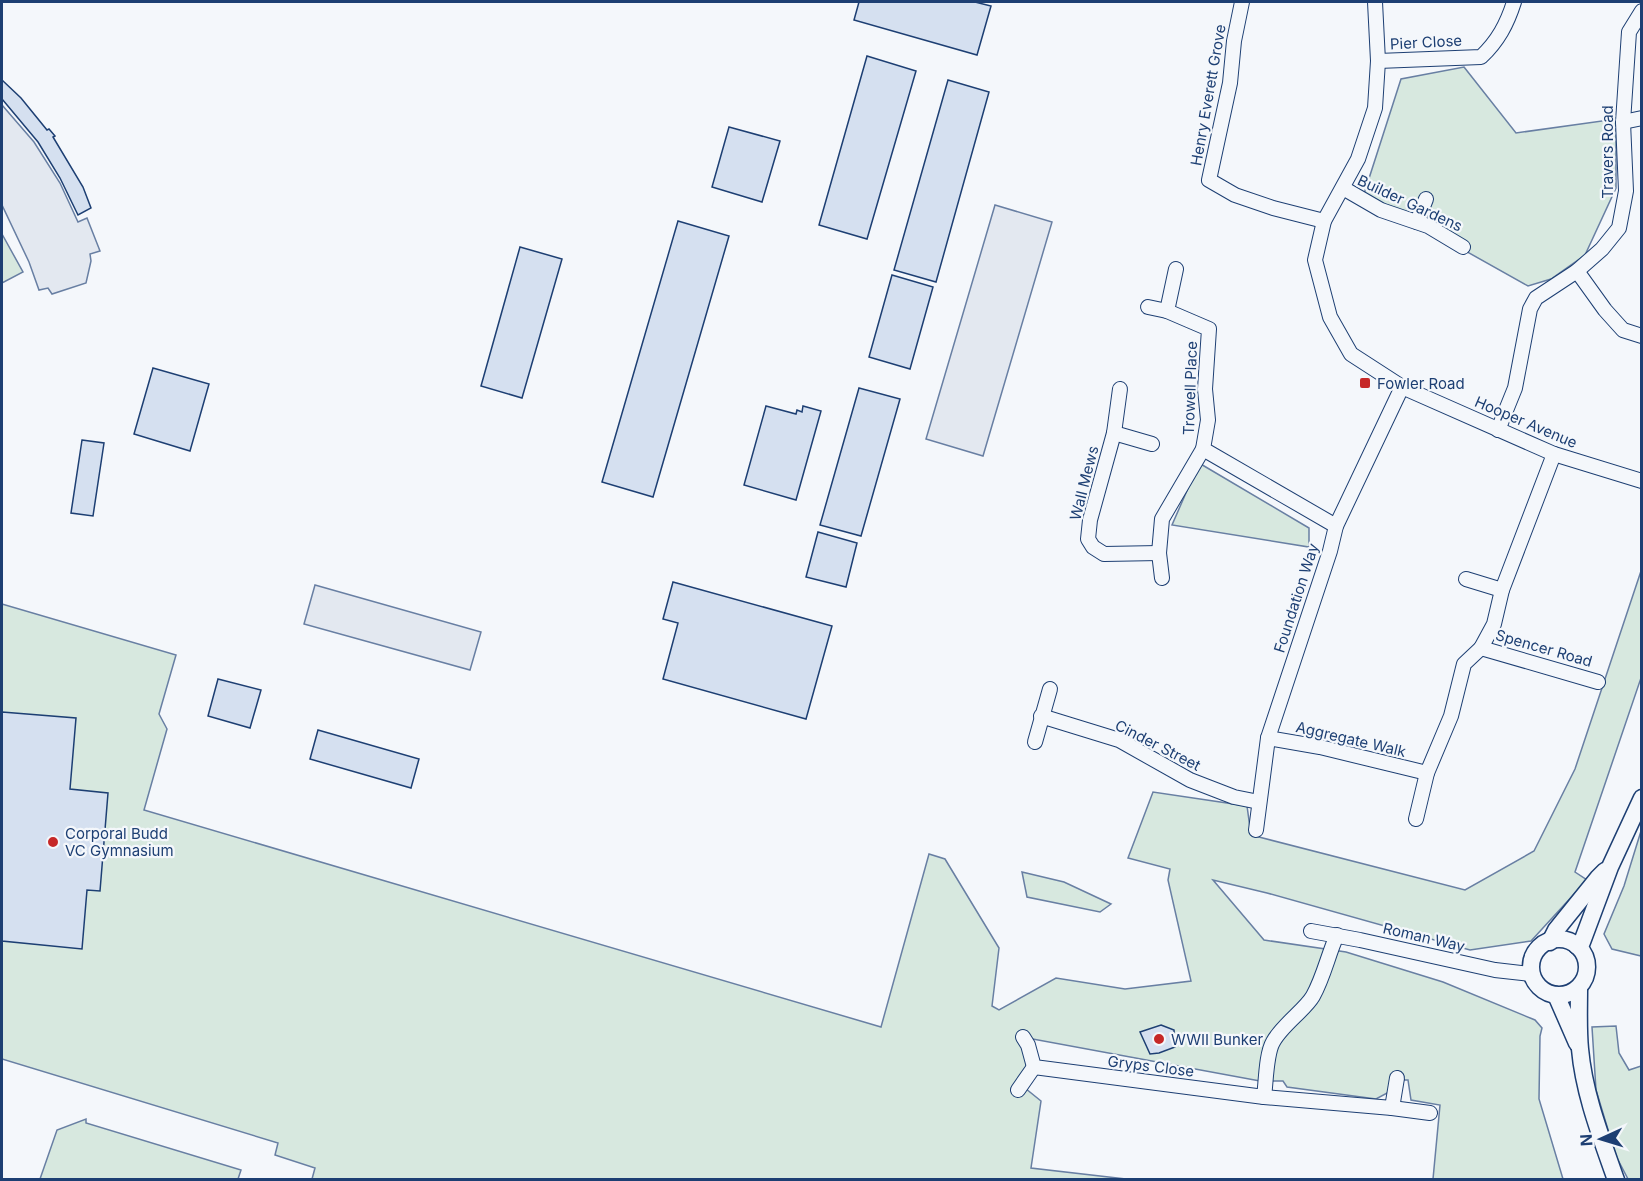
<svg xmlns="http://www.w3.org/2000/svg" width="1643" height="1181" font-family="Inter,sans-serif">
  <rect width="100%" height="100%" fill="#f4f7fb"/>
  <g fill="#d7e8df" stroke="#687fa3" stroke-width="1.5">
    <path d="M 1464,67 L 1516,133 L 1616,119 L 1616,188 L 1585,255 L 1551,279 L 1528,286 L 1364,194 L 1401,79 Z"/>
    <path d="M 2,234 L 23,272 L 2,283 Z"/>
    <path d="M 1199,463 L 1309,528 L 1309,547 L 1172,525 Z"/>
    <path d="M 1641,571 L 1641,678 L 1575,872 L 1587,880 L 1531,941 L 1470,950 L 1267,893 L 1213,880 L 1264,940 L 1346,952 L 1443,982 L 1535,1020 L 1542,1028 L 1540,1036 L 1539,1099 L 1563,1179 L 1433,1179 L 1440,1105 L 1411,1100 L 1408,1080 L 1395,1080 L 1391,1091 L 1376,1099 L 1287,1087 L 1283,1081 L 1260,1081 L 1022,1037 L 1031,1054 L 1020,1084 L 1041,1101 L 1031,1168 L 1126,1179 L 312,1179 L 315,1168 L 275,1155 L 278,1143 L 2,1059 L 2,604 L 176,655 L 159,714 L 167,729 L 144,810 L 881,1027 L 929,854 L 945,859 L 999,948 L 992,1006 L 999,1010 L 1056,978 L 1125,989 L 1191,981 L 1168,880 L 1170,869 L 1128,858 L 1153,792 L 1247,806 L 1251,835 L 1465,890 L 1534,851 L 1575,769 Z"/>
    <path d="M 1641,831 L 1641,956 L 1612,949 L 1604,934 L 1624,886 Z"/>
    <path d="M 1022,872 L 1064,882 L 1111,904 L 1100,912 L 1027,897 Z"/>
    <path d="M 1616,1026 L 1619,1053 L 1629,1070 L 1641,1066 L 1641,1179 L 1628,1179 L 1616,1156 L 1596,1090 L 1592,1027 Z"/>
    <path d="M 86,1119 L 86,1123 L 241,1170 L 238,1179 L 40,1179 L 57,1130 Z"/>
  </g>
  <g fill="#e3e8f0" stroke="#687fa3" stroke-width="1.5">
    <path d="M 2,105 L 34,142 L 60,183 L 78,222 L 87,218 L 100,251 L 90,254 L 91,261 L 86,283 L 52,294 L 48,288 L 39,290 L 29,262 L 2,205 Z"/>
    <path d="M 995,205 L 1052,222 L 983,456 L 926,439 Z"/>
    <path d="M 315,585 L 481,632 L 470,670 L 304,624 Z"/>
  </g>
  <g fill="#d5e0f0" stroke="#1d3f73" stroke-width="1.5">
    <path d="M 859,2 L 975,2 L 991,6 L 977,55 L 854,20 Z"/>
    <path d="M 867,56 L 916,71 L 867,239 L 819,225 Z"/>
    <path d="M 2,80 L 21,98 L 47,130 L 49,129 L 55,136 L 53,137 L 83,187 L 91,208 L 78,215 L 60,178 L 38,142 L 2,99 Z"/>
    <path d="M 948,80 L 989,92 L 936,282 L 894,270 Z"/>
    <path d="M 729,127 L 780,141 L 762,202 L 712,187 Z"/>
    <path d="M 678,221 L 729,236 L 653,497 L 602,482 Z"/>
    <path d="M 520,247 L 562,259 L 522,398 L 481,386 Z"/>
    <path d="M 892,275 L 933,287 L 910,369 L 869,357 Z"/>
    <path d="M 153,368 L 209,384 L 190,451 L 134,434 Z"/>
    <path d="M 859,388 L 900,399 L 861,536 L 820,525 Z"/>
    <path d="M 766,406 L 796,414 L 797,410 L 802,412 L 803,406 L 821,411 L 796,500 L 744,485 Z"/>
    <path d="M 82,440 L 104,443 L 93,516 L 71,513 Z"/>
    <path d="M 818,532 L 857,543 L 846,587 L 806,577 Z"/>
    <path d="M 673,582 L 832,626 L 806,719 L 663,679 L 678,623 L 663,619 Z"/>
    <path d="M 218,679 L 261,690 L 250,728 L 208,716 Z"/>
    <path d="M 2,712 L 76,718 L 70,789 L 108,793 L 100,891 L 87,890 L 82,949 L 2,941 Z"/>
    <path d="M 318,730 L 419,759 L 411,788 L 310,759 Z"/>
    <path d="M 1161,1025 L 1174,1030 L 1175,1047 L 1159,1053 L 1150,1054 L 1140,1032 Z"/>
  </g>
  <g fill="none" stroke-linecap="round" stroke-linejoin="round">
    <g stroke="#1d3f73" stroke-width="16">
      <g id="minor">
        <path d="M 1242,2 L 1234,41 L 1230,83 L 1209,180 L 1235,195 L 1273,208 L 1324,221"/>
        <path d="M 1375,2 L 1378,61 L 1375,108 L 1358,159 L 1324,221 L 1315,260 L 1330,317 L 1351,354 L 1402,387 L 1554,454 L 1642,481"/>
        <path d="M 1378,61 L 1481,57 C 1498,41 1507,24 1514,2"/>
        <path d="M 1623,122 L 1642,118"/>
        <path d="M 1343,188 L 1381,210 L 1428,226 L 1463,247"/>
        <path d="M 1417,222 L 1426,199"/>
        <path d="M 1176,269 L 1167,311 L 1209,329 L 1205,389 L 1208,420 L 1203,449 L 1336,526"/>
        <path d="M 1577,271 L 1605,310 L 1623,330 L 1642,336"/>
        <path d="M 1148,307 L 1167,311"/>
        <path d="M 1498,430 L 1515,388 L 1530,309 L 1536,298 L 1577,271 L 1602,249 L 1619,228 L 1626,191 L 1623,122 L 1629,32 L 1642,11"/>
        <path d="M 1114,433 L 1120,389"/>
        <path d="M 1152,444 L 1114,433 L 1090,520 L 1088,539 L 1093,547 L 1104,554 L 1159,553"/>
        <path d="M 1162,578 L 1159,553 L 1162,519 L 1203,449"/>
        <path d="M 1466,579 L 1502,590"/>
        <path d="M 1481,648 L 1598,682"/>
        <path d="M 1041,716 L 1119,740 L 1190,780 L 1234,797 L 1259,802"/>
        <path d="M 1268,738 L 1320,747 L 1427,773"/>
        <path d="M 1035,742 L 1050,689"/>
        <path d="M 1416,819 L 1427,773 L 1451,716 L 1464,664 L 1481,648 L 1494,624 L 1502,590 L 1554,454"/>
        <path d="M 1256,830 L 1268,738 L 1330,551 L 1336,526 L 1402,387"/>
        <path d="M 1311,931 L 1360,940 L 1495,970 L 1530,974"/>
        <path d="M 1023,1037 L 1028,1045 L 1034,1067 L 1264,1097 C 1266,1083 1266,1054 1273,1042 C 1282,1025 1305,1010 1313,996 C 1324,976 1328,955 1337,935"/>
        <path d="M 1018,1090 L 1034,1067"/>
        <path d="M 1264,1097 L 1392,1108 L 1430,1113"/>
        <path d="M 1392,1108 L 1397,1078"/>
      </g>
    </g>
    <g stroke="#1d3f73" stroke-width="19">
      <g id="tertiary">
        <circle cx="1559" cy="967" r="28"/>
        <path d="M 1550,942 L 1556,930 L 1598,878 L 1605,871"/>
        <path d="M 1577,946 L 1582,942 L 1610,867 L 1642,798"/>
        <path d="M 1579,988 C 1579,1008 1578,1029 1580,1049 C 1584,1094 1601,1137 1616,1180"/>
        <path d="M 1556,995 L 1577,1043"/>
      </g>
    </g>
    <use href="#minor" stroke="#f4f7fb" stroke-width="14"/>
    <use href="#tertiary" stroke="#f4f7fb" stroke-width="16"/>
  </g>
  <g fill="#c62828" stroke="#f4f7fb" stroke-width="2">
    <rect x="1359" y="377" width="12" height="12" rx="3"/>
    <circle cx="53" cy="842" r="6"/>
    <circle cx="1159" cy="1039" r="6"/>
  </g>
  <g text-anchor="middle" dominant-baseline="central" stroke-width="4.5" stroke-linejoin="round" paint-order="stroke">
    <g font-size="15" fill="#1d3f73" stroke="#f4f7fb">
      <text transform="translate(1426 42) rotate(-3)">Pier Close</text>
      <text transform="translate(1208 95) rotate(-80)">Henry Everett Grove</text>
      <text transform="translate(1607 152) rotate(-90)">Travers Road</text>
      <text transform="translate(1410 203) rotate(25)">Builder Gardens</text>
      <text transform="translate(1190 388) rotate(-88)">Trowell Place</text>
      <text transform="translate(1526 422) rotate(23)">Hooper Avenue</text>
      <text transform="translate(1084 483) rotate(-76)">Wall Mews</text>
      <text transform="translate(1296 598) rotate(-72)">Foundation Way</text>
      <text transform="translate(1544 648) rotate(16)">Spencer Road</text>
      <text transform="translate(1351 739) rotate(13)">Aggregate Walk</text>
      <text transform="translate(1158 745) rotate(27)">Cinder Street</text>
      <text transform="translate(1424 937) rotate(13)">Roman Way</text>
      <text transform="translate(1151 1066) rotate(7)">Gryps Close</text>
    </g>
    <g font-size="15" fill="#1d3f73" stroke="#f4f7fb" text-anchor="start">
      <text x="1377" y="383">Fowler Road</text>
      <text x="65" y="833">Corporal Budd<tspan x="65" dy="17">VC Gymnasium</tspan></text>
      <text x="1171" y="1039">WWII Bunker</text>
    </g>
  </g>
  <rect width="1643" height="1181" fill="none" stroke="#1d3f73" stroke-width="6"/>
  <g transform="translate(1601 1139) rotate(266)" stroke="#f4f7fb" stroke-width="4.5" paint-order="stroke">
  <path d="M0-4.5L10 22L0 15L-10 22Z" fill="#1d3f73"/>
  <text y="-9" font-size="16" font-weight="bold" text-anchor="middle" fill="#1d3f73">N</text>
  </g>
</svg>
